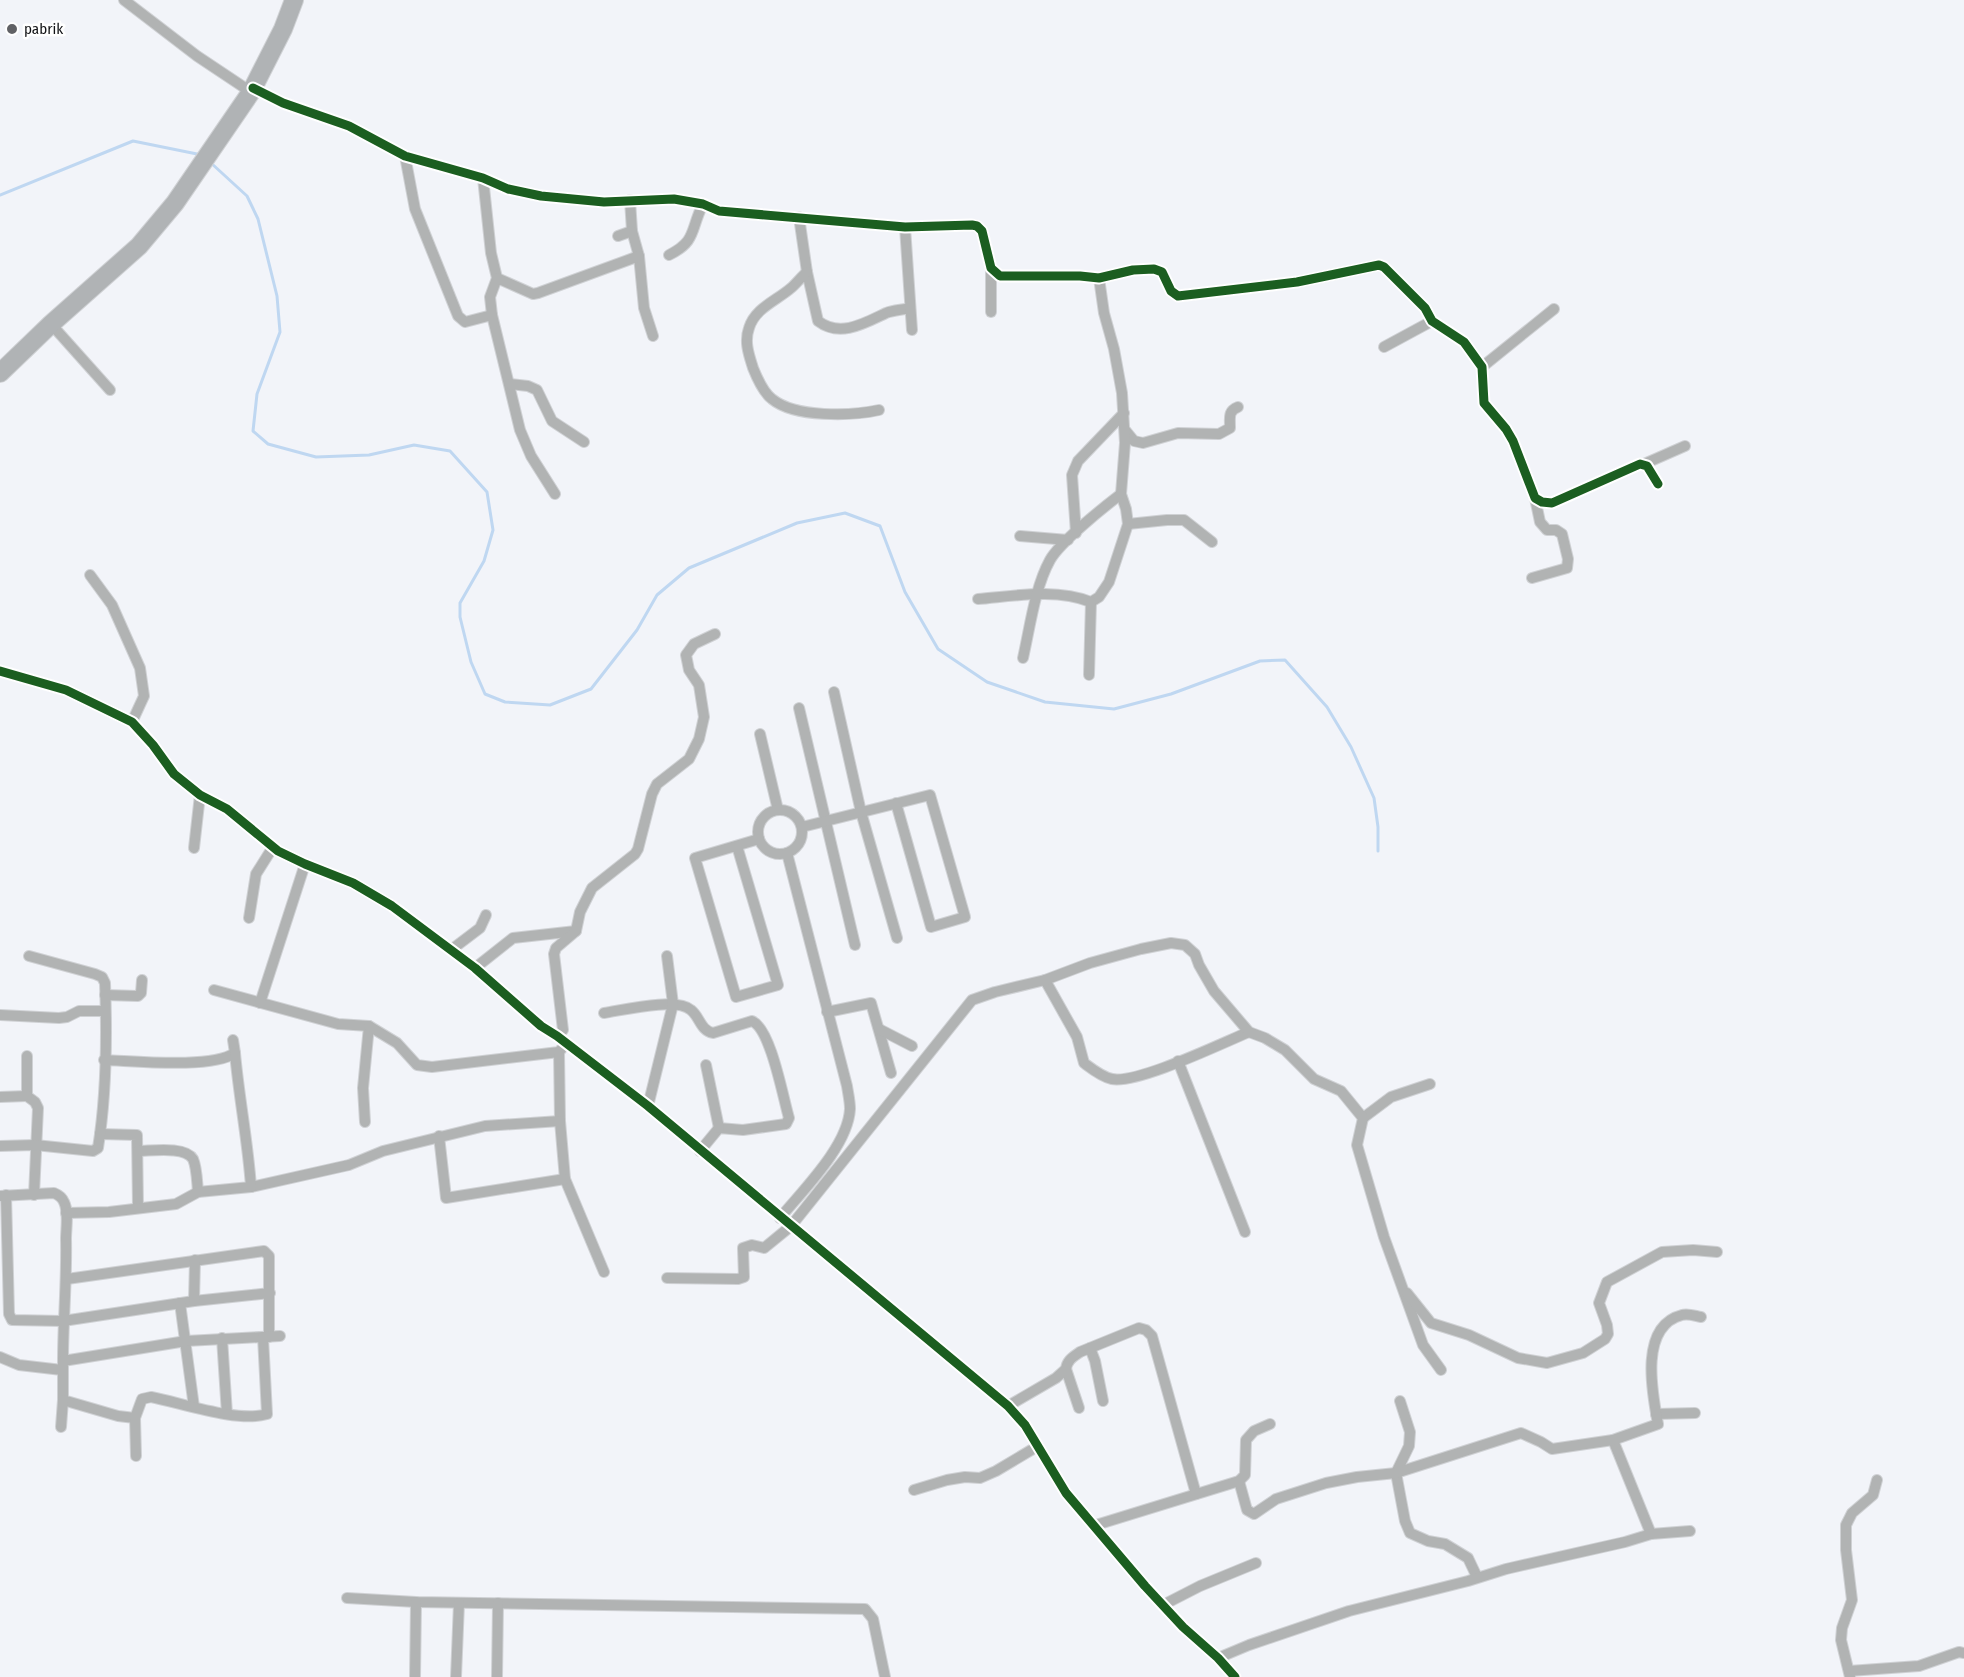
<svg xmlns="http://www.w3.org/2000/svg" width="1964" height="1677" font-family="'Fira Sans Condensed',sans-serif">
  <rect width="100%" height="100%" fill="#f2f4f9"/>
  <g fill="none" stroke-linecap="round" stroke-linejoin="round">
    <g stroke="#bfd7f1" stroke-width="3">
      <path d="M 211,163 L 247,196 L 258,219 L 277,296 L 280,332 L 257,394 L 253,431 L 268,444 L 316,457 L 369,455 L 414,445 L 450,451 L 487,492 L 493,530 L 484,561 L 460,603 L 460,617 L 471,662 L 485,694 L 505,702 L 550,705 L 591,689 L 637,630 L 657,595 L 689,568 L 797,523 L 845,513 L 880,526 L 905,592 L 938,649 L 987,682 L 1045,702 L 1114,709 L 1171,694 L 1260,661 L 1285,660 L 1327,707 L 1351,747 L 1374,798 L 1378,827 L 1378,851"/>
      <path d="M 0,195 L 133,141 L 202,155"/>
    </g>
    <g stroke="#cfd1d4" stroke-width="12">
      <g id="minor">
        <path d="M 124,0 L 197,56 L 251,92"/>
        <path d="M 253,88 L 283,103 L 349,126 L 405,156 L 483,178 L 508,189 L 541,196 L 604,202 L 674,199 L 703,204 L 719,211 L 905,227 L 972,225 L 977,226 L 982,231 L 991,268 L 1000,276 L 1080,276 L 1099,278 L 1133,270 L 1154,269 L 1162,272 L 1171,291 L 1178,296 L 1297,282 L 1379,265 L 1384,267 L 1425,308 L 1432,321 L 1464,342 L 1482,367 L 1484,403 L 1506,429 L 1513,441 L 1535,498 L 1542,502 L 1552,503 L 1640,464 L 1647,466 L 1658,484"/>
        <path d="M 405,156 L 415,209 L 458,316 L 465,322 L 492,315"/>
        <path d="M 483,178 L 491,253 L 497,278 L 490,297 L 492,315 L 520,430 L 531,456 L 555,494"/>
        <path d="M 630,200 L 632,231 L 639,256 L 644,308 L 653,336"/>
        <path d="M 799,217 L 807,272 L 818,321 C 840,338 865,323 886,313 C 893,310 902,310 910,308"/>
        <path d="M 905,227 L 912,330"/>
        <path d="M 618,236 L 632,231"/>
        <path d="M 669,255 C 697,241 690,230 703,204"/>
        <path d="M 991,268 L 991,312"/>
        <path d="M 807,272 C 801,277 797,283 791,288 C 776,301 755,308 749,328 C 744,342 749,355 753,368 C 757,378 764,393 772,399 C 795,418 852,416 879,410"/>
        <path d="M 497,278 L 533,294 L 538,293 L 639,256"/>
        <path d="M 51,324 L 110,390"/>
        <path d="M 1384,347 L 1432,321"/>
        <path d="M 1482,367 L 1554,309"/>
        <path d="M 510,384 L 528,386 L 537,390 L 552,421 L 584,442"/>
        <path d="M 1125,430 L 1134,441 L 1143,443 L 1178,433 L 1219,434 L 1230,428 C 1230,417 1228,411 1238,407"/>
        <path d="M 1644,464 L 1685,446"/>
        <path d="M 1128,524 L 1167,520 L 1184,520 L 1212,542"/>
        <path d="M 1076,533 L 1072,475 L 1078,461 L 1124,413"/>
        <path d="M 1020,536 L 1068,540"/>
        <path d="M 90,575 L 112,605 L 140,668 L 144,696 L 132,722"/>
        <path d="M 1532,578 L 1567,568 L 1568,559 L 1562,534 L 1556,530 L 1547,530 L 1540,522 L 1535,498"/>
        <path d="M 978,599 C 1014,596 1056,588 1091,602 L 1099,597 L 1109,582 L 1128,524 L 1126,509 L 1121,494 L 1125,443 L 1122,393 L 1114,349 L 1104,313 L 1099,278"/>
        <path d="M 1023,658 C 1030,627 1035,587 1050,560 C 1060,542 1104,507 1121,494"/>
        <path d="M 0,671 L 66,690 L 132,722 L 153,745 L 174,774 L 200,795 L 227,809 L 278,851 L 305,864 L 353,883 L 392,906 L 475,968 L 541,1026 L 557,1036 L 648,1106 L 1008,1406 L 1025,1425 L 1066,1493 L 1145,1586 L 1183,1627 L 1218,1658 L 1235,1677"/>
        <path d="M 1089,675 L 1091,602"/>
        <path d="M 834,692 L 861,812 L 897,938"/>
        <path d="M 799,708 L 855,945"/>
        <path d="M 760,734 L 778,810"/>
        <circle cx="780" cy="832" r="22"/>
        <path d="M 802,827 L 930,795 L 965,917 L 931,927 L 896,803"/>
        <path d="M 737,846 L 778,985 L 736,997 L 695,858 L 759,839"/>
        <path d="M 194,848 L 200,795"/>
        <path d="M 249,918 L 256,874 L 273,847"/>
        <path d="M 451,950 L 480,928 L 486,915"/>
        <path d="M 475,968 L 513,938 L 576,931"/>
        <path d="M 1045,980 L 1077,1037 L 1084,1063 C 1092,1069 1102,1077 1112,1079 C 1138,1084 1222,1043 1249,1032"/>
        <path d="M 214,990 L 338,1024 L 369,1026 L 363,1088 L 365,1122"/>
        <path d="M 105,995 L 138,996 L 141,993 L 142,980"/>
        <path d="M 260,1003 L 305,864"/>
        <path d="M 827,1012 L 871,1003 L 891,1073"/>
        <path d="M 604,1013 C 624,1010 676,997 691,1010 C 700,1017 700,1030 713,1033 L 752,1021 C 771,1029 783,1098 789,1118 L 786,1124 L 743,1130 L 719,1128 L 700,1151"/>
        <path d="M 0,1015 L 59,1018 L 67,1017 L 79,1011 L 104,1011"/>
        <path d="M 369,1026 L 397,1043 L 417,1065 L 432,1067 L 559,1052 L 563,1047"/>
        <path d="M 879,1029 L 912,1046"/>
        <path d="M 557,1036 L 563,1030 L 554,954 L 556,948 L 576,931 L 580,912 L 592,888 L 635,854 L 638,849 L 652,794 L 657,784 L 689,759 L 699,739 L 704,717 L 699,685 L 689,670 L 686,655 L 694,644 L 715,634"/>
        <path d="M 559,1052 L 560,1121 L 565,1179 L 604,1272"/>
        <path d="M 27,1056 L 27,1096 L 35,1102 L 38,1108 L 34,1195"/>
        <path d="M 104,1060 C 135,1061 211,1069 235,1053 L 233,1040"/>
        <path d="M 1178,1061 L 1245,1232"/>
        <path d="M 706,1065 L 719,1128"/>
        <path d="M 0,1097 L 27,1096"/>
        <path d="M 648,1106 L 673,1004 L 667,956"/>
        <path d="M 1363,1118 L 1391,1097 L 1430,1084"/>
        <path d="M 100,1134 L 137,1135 L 138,1208"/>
        <path d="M 439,1136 L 446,1198 L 565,1179"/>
        <path d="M 0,1146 L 35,1145 L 93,1151 L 98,1148 C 106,1098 107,1034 105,983 L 102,977 L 95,974 L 29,956"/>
        <path d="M 138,1151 C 152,1151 185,1146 193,1159 C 197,1168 197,1182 198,1192"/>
        <path d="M 251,1187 L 349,1165 L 383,1151 L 485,1126 L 560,1121"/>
        <path d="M 6,1195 L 9,1314 L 12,1320 L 63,1321 L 194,1301 L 270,1293"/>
        <path d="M 0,1196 L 54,1193 C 59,1195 62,1197 64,1202 C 69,1212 66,1228 66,1239 C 67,1280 63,1320 63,1361"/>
        <path d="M 66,1213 L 109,1212 L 176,1204 L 198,1192 L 251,1187 C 248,1142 239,1098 235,1053"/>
        <path d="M 780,1218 C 803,1190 848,1146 850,1109 C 850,1101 848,1093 847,1086 L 787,853"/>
        <path d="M 667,1278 L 738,1279 L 744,1277 L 743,1248 L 752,1245 L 764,1248 L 791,1226 L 972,1000 L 995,992 L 1045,980 L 1090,963 L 1141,949 L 1171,943 L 1185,945 L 1195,954 L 1199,965 L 1214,991 L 1249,1032 L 1265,1038 L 1285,1050 L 1314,1079 L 1341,1091 L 1363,1118 L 1357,1145 L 1384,1237 L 1423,1345 L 1441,1370"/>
        <path d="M 67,1279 L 264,1251 L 269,1256 L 269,1337"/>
        <path d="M 1407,1293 L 1431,1323 L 1469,1335 L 1518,1358 L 1547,1363 L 1583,1353 L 1605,1339 L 1608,1334 L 1607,1325 L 1599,1303 L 1607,1282 L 1662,1252 L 1693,1250 L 1717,1252"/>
        <path d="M 194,1301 L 195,1260"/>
        <path d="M 180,1303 L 194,1407"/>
        <path d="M 222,1338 L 227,1414"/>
        <path d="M 1090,1348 L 1095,1361 L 1103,1401"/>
        <path d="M 0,1357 L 19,1365 L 62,1370"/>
        <path d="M 1066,1369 L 1079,1408"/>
        <path d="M 1400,1401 L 1410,1432 L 1409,1446 L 1396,1473 L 1405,1521 L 1410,1533 L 1428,1541 L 1445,1544 L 1468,1558 L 1477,1577"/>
        <path d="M 1008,1406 L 1056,1378 L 1066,1369 C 1067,1360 1073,1357 1080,1352 L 1139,1328 L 1146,1330 L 1152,1336 L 1196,1494"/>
        <path d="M 1656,1414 L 1695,1413"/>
        <path d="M 135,1418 L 118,1416 L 63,1400 L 63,1361 L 186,1341 L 280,1336"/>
        <path d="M 61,1427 L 63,1400"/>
        <path d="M 1613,1440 L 1651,1534"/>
        <path d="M 136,1456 L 135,1418 L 142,1399 L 151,1397 C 182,1403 238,1423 267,1414 L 263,1337"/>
        <path d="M 1239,1481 L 1247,1510 L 1254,1514 L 1276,1499 L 1326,1483 L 1357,1477 L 1396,1473 L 1521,1433 L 1541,1442 L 1552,1449 L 1613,1440 L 1658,1424 C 1652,1392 1639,1326 1682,1315 C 1688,1313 1695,1316 1701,1317"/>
        <path d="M 914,1490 L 947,1480 L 965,1477 L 980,1478 L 996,1471 L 1038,1446"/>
        <path d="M 1096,1525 L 1239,1481 L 1245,1475 L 1246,1440 L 1254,1431 L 1270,1424"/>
        <path d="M 347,1598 L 416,1602 L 865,1609 L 873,1619 L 885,1677"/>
        <path d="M 1163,1605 L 1200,1586 L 1256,1563"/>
        <path d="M 1218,1658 L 1249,1645 L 1349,1611 L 1468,1581 L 1506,1569 L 1625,1542 L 1651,1534 L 1690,1531"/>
        <path d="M 1849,1671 L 1919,1666 L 1959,1652 L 1964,1653"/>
        <path d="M 415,1677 L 416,1602"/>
        <path d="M 456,1677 L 459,1603"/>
        <path d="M 497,1677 L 498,1603"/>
        <path d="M 1850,1677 L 1841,1640 L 1842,1628 L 1852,1600 L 1846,1550 L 1846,1525 L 1852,1513 L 1873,1495 L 1877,1480"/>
      </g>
    </g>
    <g stroke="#cfd1d4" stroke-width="20">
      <path id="trunk" d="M 0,373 L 51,324 L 139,246 L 175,203 L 251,92 L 283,29 L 294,0"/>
    </g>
    <use href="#minor" stroke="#b1b3b3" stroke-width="10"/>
    <use href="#trunk" stroke="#b0b3b5" stroke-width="18"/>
    <g stroke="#fff" stroke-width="13">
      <g id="cycleway">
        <path d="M 253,88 L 283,103 L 349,126 L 405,156 L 483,178 L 508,189 L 541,196 L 604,202 L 674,199 L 703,204 L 719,211 L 905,227 L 972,225 L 977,226 L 982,231 L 991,268 L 1000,276 L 1080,276 L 1099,278 L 1133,270 L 1154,269 L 1162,272 L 1171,291 L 1178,296 L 1297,282 L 1379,265 L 1384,267 L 1425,308 L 1432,321 L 1464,342 L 1482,367 L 1484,403 L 1506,429 L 1513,441 L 1535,498 L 1542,502 L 1552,503 L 1640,464 L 1647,466 L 1658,484"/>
        <path d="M 0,671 L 66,690 L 132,722 L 153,745 L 174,774 L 200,795 L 227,809 L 278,851 L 305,864 L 353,883 L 392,906 L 475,968 L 541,1026 L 557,1036 L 648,1106 L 1008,1406 L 1025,1425 L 1066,1493 L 1145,1586 L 1183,1627 L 1218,1658 L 1235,1677"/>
      </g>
    </g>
    <use href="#cycleway" stroke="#1b5e20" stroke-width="9"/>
  </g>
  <circle fill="#606165" stroke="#fff" stroke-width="2" cx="12" cy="29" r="6"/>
  <g text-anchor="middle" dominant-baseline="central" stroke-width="5" stroke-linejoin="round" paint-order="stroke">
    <g font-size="15" fill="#111215" stroke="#fff" text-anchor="start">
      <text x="24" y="29">pabrik</text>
    </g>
  </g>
</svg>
